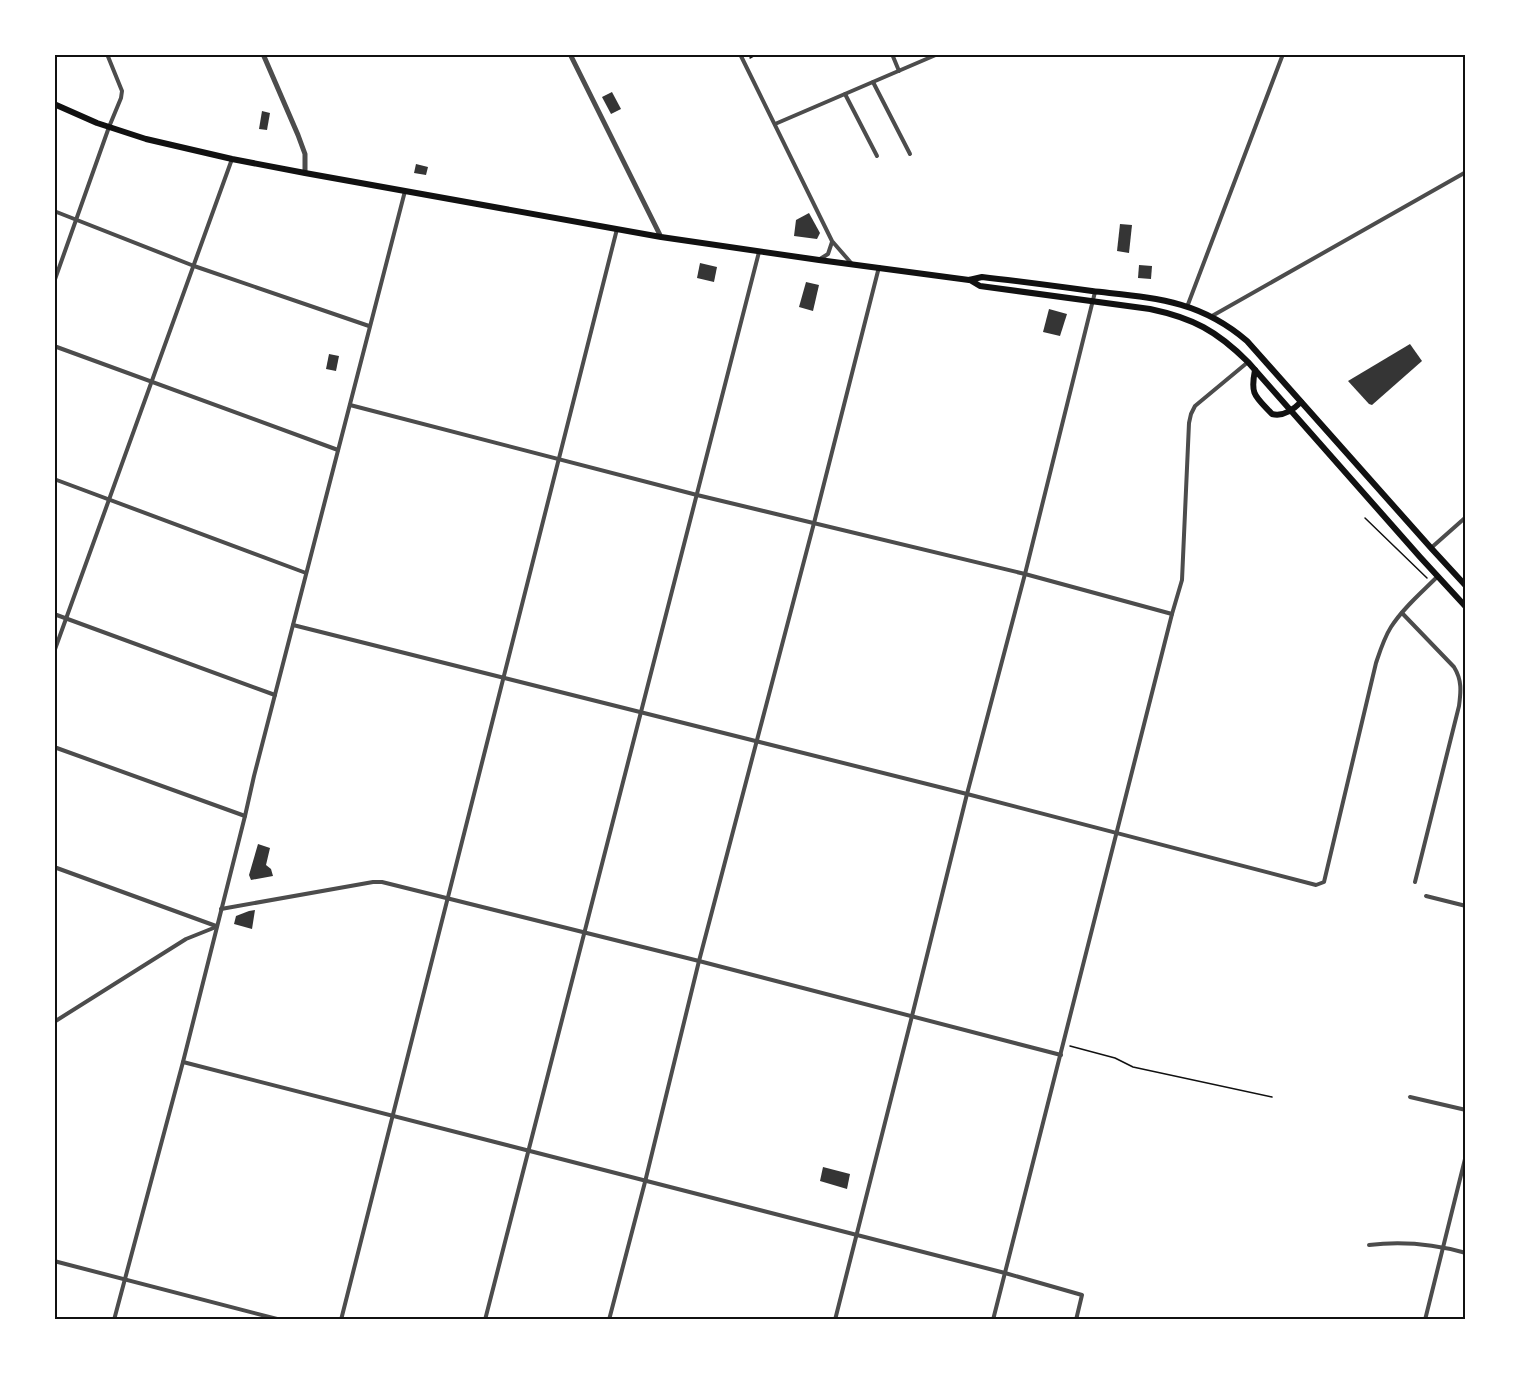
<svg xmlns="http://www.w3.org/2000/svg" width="1520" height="1374" font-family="'Archivo Narrow',sans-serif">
  <rect width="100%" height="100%" fill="#fff"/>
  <g fill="#353535">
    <path d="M 612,92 L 621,109 L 611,114 L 602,97 Z"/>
    <path d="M 262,111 L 270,113 L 267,130 L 259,129 Z"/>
    <path d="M 416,164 L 428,167 L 426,175 L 414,173 Z"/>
    <path d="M 809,213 L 820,233 L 817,239 L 794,236 L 796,220 Z"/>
    <path d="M 1120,224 L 1132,225 L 1129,253 L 1117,251 Z"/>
    <path d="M 700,263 L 717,267 L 714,282 L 697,278 Z"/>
    <path d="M 1139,265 L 1152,266 L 1151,279 L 1138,278 Z"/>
    <path d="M 806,282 L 819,285 L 813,311 L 799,307 Z"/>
    <path d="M 1049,309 L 1067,314 L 1060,336 L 1043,332 Z"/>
    <path d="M 1410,344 L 1422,361 L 1372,405 L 1369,404 L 1348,381 Z"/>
    <path d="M 329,354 L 339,356 L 336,371 L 326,369 Z"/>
    <path d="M 258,844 L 270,848 L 266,865 L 271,869 L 273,876 L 251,880 L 249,875 Z"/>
    <path d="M 255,910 L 252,929 L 234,924 L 236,916 L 249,911 Z"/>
    <path d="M 823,1167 L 850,1174 L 847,1189 L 820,1181 Z"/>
  </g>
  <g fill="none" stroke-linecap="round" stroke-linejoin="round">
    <g stroke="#111" stroke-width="1.5">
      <path d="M 750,58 L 757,54"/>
      <path d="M 1365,518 L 1427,578"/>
      <path d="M 1070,1046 L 1115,1058 L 1133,1067 L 1272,1097"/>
    </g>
    <g stroke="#4c4c4c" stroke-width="4">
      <path d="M 740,54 L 832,241 L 852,264"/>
      <path d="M 892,54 L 899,71"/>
      <path d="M 873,82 L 910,154"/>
      <path d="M 845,94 L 877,156"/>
      <path d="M 775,124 L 938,54"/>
      <path d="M 54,211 L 194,266 L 369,326"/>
      <path d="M 820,259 L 828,254 L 832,242"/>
      <path d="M 54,282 L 109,127 L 121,98 L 122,91 L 107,54"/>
      <path d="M 1187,307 L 1283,54"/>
      <path d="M 1212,316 L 1466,172"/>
      <path d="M 54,346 L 338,450"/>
      <path d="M 350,405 L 697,495 L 1025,574 L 1172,614"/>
      <path d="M 54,479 L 306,573"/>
      <path d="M 1431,548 L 1466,517"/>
      <path d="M 1402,613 L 1454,667 C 1462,680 1461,691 1459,706 L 1415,882"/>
      <path d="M 54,614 L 275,695"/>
      <path d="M 293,625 L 967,794 L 1316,885 L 1324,882 L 1376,663 C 1380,651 1384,638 1391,627 C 1403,608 1421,593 1437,577"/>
      <path d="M 54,652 L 232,159"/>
      <path d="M 54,747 L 245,816"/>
      <path d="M 54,867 L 216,926"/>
      <path d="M 1426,896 L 1466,906"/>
      <path d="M 221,909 L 373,882 L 382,882 L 699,961 L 1061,1055"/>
      <path d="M 54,1022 L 186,939 L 216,927"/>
      <path d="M 183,1062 L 1005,1273 L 1082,1295 L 1076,1320"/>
      <path d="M 1410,1097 L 1466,1110"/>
      <path d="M 1369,1245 C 1402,1241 1434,1244 1466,1253"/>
      <path d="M 54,1261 L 281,1320"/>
      <path d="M 114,1320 L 183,1062 L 245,816 L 254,776 L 405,191"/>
      <path d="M 341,1320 L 617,229"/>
      <path d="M 485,1320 L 759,252"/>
      <path d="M 609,1320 L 645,1182 L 699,961 L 814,523 L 879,267"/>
      <path d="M 835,1320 L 912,1016 L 967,794 L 1025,574 L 1095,292"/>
      <path d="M 993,1320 L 1172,614 L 1182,580 L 1189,423 L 1191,414 L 1195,406 L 1248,362"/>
      <path d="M 1425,1320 L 1466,1155"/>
    </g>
    <g stroke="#4c4c4c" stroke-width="5">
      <path d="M 263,54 L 298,135 L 305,154 L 305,173"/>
      <path d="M 570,54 L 661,237"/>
    </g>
    <g stroke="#111" stroke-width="6">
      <path d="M 54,104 L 97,123 L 146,139 L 232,159 L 305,173 L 661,237 L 819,260 L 969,280 L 982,277 C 1018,281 1055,286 1092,291 C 1152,298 1198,299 1247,341 L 1431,548 L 1466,586"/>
      <path d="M 970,280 L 980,286 L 1150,309 C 1193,318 1217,331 1248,362 L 1420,557 L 1466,607"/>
      <path d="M 1255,370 C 1250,395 1255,396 1272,414 C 1283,417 1294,409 1301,402"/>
    </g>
  </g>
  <rect width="1520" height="1374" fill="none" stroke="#ffffff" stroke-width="111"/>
  <rect x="56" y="56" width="1408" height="1262" fill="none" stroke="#111" stroke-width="2"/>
</svg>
